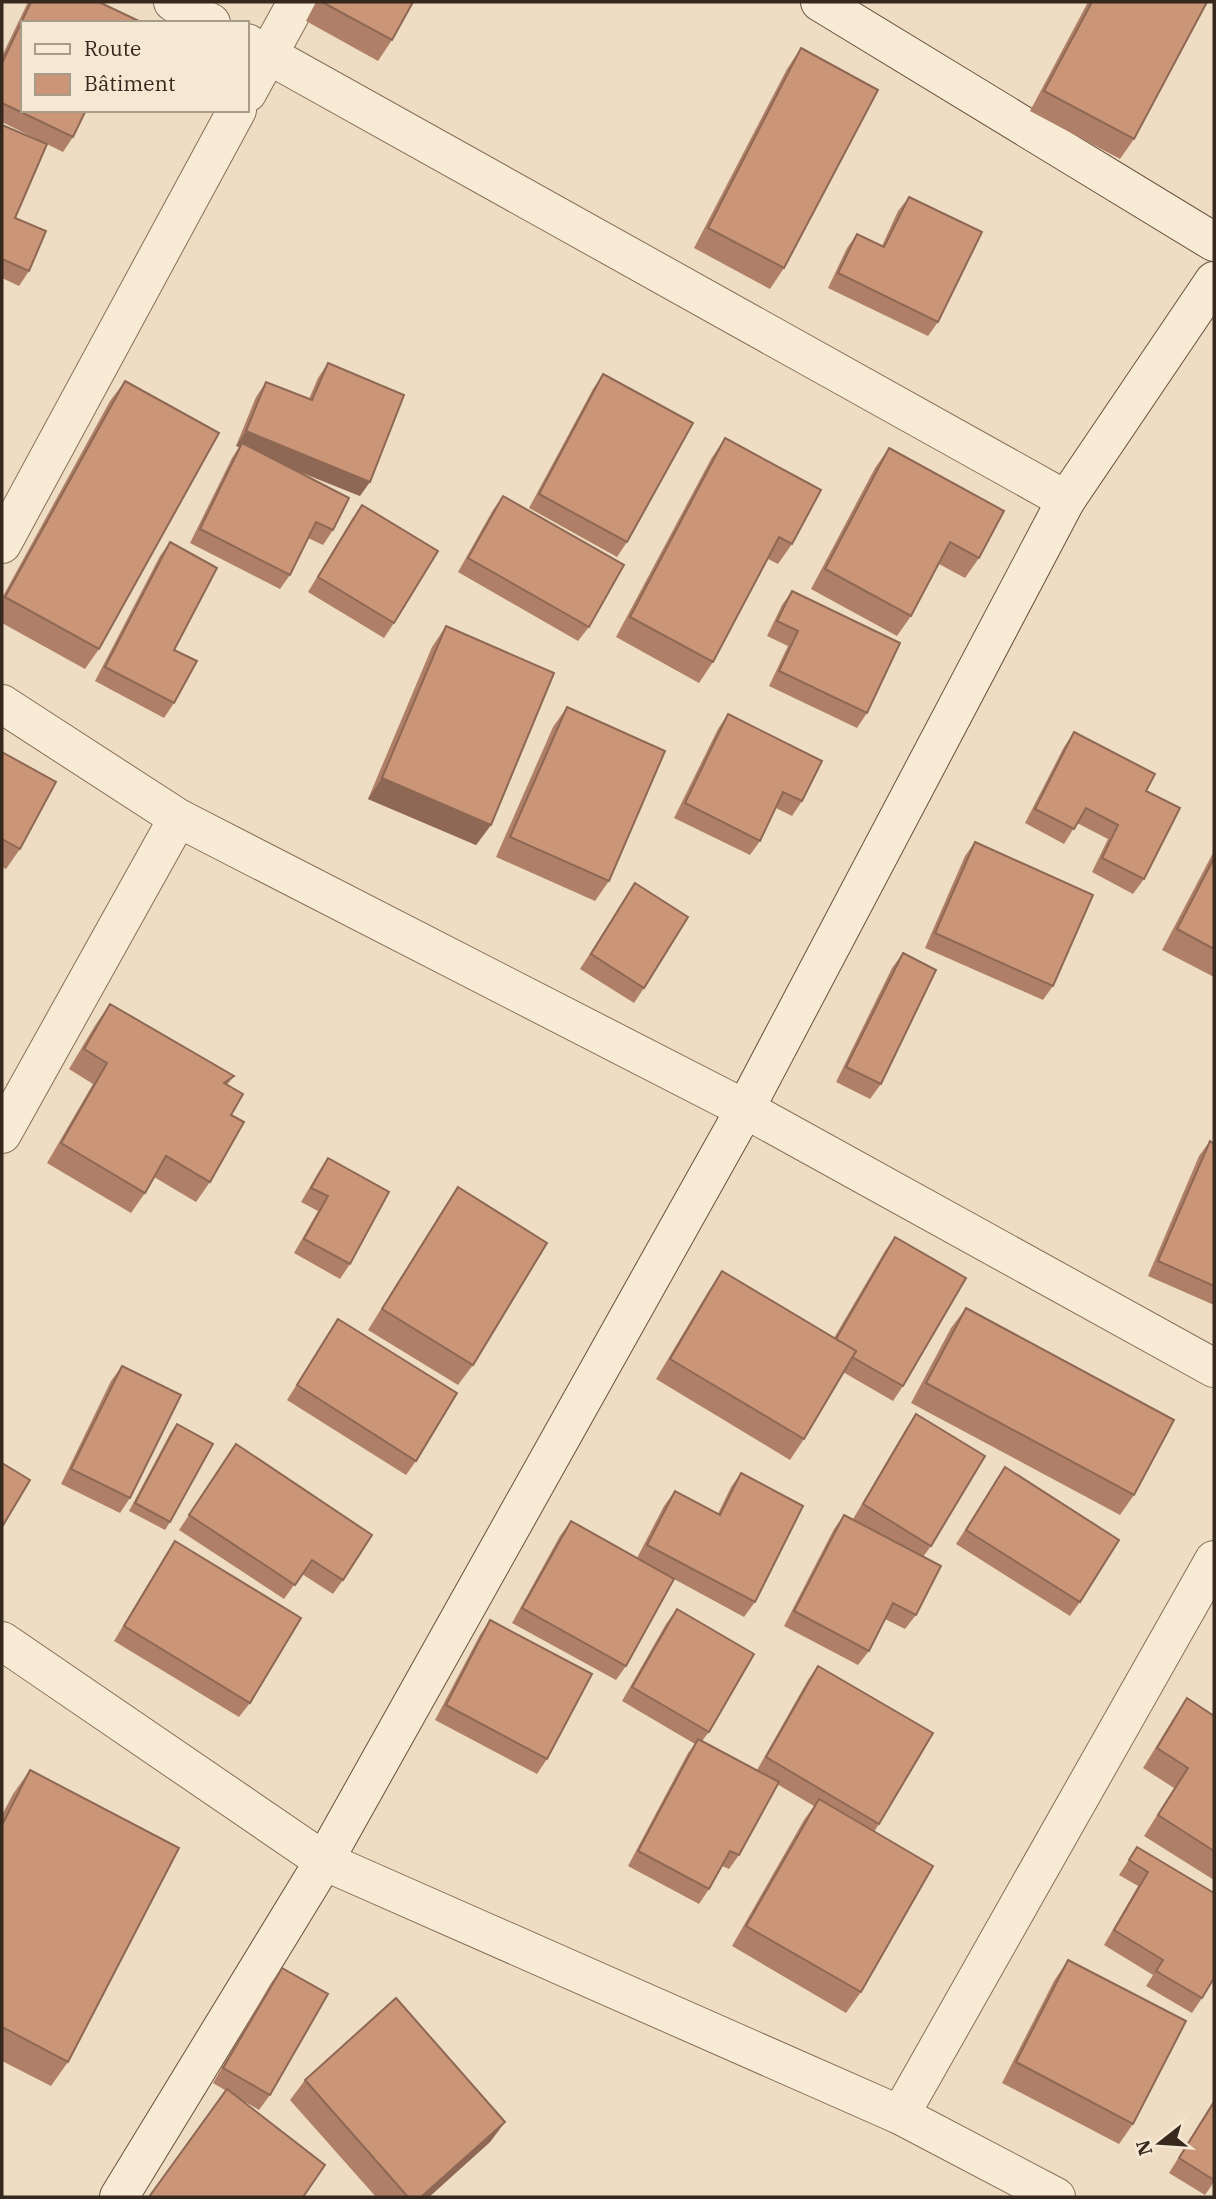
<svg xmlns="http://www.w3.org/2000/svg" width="1216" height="2199" font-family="'IBM Plex Serif',serif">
  <rect width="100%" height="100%" fill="#eeddc2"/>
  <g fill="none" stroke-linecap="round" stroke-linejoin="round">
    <g stroke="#876e59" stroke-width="40">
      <g id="street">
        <path d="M 173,2 L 211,23"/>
        <path d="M 247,43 L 1066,500"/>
        <path d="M 247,93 L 297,2"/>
        <path d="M 2,544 L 237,110"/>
        <path d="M 2,704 L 178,818 L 745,1109 L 1214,1368"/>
        <path d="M 2,1134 L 178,818"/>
        <path d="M 2,1641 L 324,1861 L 900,2115 L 1056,2197"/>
        <path d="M 900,2115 L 1214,1560"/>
      </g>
    </g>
    <g stroke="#69503d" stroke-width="40">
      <g id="secondary">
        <path d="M 820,2 L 1214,242"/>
        <path d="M 119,2197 L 324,1861 L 745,1109 L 1066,500 L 1214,281"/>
      </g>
    </g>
    <use href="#street" stroke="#f8ebd5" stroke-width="38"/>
    <use href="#secondary" stroke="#f8ebd5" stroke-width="38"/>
  </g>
  <g fill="#af8067">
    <path d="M 28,2 L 99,2 L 23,23 L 73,137 L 63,152 L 2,122 L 2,56 Z"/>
    <path d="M 316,2 L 413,2 L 392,40 L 378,61 L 306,21 Z"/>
    <path d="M 1088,2 L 1207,2 L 1134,139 L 1120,159 L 1030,111 Z"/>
    <path d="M 801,48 L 784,268 L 770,289 L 694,248 L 787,69 Z"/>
    <path d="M 2,125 L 15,218 L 29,271 L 19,286 L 2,278 Z"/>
    <path d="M 909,197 L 938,322 L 928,336 L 828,288 L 847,248 L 857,234 L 882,246 L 898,211 Z"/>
    <path d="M 328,363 L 360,496 L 289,468 L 333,530 L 323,545 L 308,538 L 290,575 L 280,589 L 190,543 L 232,458 L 239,447 L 236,446 L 256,397 L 266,382 L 309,399 L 318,378 Z"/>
    <path d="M 603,374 L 627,542 L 617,557 L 529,508 L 593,389 Z"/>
    <path d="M 125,381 L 99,649 L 85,669 L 2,623 L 2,598 L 110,401 Z"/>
    <path d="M 725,438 L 792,544 L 778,564 L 768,559 L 713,662 L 699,683 L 616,637 L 711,459 Z"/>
    <path d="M 889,448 L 979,558 L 965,578 L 939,564 L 911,616 L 897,636 L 811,589 L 875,468 Z"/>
    <path d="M 503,496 L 589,627 L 578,641 L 458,572 L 493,510 Z"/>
    <path d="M 362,505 L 394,623 L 384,638 L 308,592 L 352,519 Z"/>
    <path d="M 170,542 L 174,650 L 174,703 L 164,718 L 95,681 L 160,556 Z"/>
    <path d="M 792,591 L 867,713 L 857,728 L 769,686 L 788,646 L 767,636 L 782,605 Z"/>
    <path d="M 446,626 L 491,825 L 476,845 L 368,799 L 432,647 Z"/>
    <path d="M 567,707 L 609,881 L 595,901 L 496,857 L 553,727 Z"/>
    <path d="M 728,714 L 802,801 L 792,816 L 776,808 L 760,841 L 750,855 L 674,818 L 718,729 Z"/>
    <path d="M 1074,732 L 1146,791 L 1144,879 L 1133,894 L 1092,872 L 1108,839 L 1077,823 L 1064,844 L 1025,823 L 1064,747 Z"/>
    <path d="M 2,752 L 20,849 L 6,869 L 2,867 Z"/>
    <path d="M 975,842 L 1053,986 L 1043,1000 L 925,948 L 965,856 Z"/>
    <path d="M 1214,851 L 1214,977 L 1162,950 Z"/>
    <path d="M 635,883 L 644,988 L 634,1003 L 580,969 Z"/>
    <path d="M 903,953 L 881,1084 L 870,1099 L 836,1082 L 892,968 Z"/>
    <path d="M 110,1004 L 234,1076 L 227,1085 L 231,1115 L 210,1182 L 196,1202 L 154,1177 L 145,1193 L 131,1213 L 47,1163 L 93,1084 L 69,1069 L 96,1024 Z"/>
    <path d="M 1210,1141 L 1214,1144 L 1214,1305 L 1148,1276 L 1199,1156 Z"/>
    <path d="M 328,1158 L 350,1264 L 340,1279 L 294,1253 L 318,1211 L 301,1202 L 318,1173 Z"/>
    <path d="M 458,1187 L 473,1365 L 458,1385 L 368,1330 L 444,1208 Z"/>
    <path d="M 895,1237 L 903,1386 L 893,1401 L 843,1372 L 804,1439 L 790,1460 L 656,1379 L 708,1292 L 722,1271 L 834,1338 L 885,1251 Z"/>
    <path d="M 966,1308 L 1134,1495 L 1120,1515 L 911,1403 L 951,1328 Z"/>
    <path d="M 338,1319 L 416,1461 L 406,1475 L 287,1400 Z"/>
    <path d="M 122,1366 L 130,1498 L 120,1513 L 61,1484 L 111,1381 Z"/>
    <path d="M 916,1414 L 931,1546 L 923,1557 L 916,1615 L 905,1629 L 885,1619 L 869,1651 L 858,1665 L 784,1626 L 834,1529 L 844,1515 L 853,1519 L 906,1429 Z"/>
    <path d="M 177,1424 L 170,1522 L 165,1530 L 129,1511 L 171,1432 Z"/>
    <path d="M 236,1444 L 343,1580 L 333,1594 L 302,1574 L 284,1599 L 179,1530 Z"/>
    <path d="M 1005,1467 L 1080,1602 L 1070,1616 L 956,1544 Z"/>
    <path d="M 741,1473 L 755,1602 L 744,1617 L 674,1579 L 626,1666 L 616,1680 L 512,1623 L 560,1536 L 571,1521 L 637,1558 L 664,1506 L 675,1491 L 718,1514 L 731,1487 Z"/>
    <path d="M 175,1541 L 250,1703 L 239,1717 L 114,1641 L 165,1556 Z"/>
    <path d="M 677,1609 L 709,1732 L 702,1741 L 757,1770 L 808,1680 L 818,1666 L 879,1824 L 874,1832 L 861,1992 L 846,2013 L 732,1946 L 804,1820 L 814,1806 L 777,1784 L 739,1855 L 729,1869 L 722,1866 L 709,1889 L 699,1904 L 628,1866 L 688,1753 L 695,1744 L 622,1701 L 666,1624 Z"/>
    <path d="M 490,1620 L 547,1759 L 537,1774 L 435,1720 L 480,1635 Z"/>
    <path d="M 1187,1698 L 1214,1716 L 1214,1880 L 1144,1836 L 1174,1788 L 1143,1768 L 1173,1719 Z"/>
    <path d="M 30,1770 L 68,2062 L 51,2086 L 2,2061 L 2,1815 L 13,1794 Z"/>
    <path d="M 1137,1847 L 1214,1893 L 1202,1998 L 1192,2013 L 1146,1986 L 1153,1975 L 1104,1945 L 1138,1886 L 1119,1875 Z"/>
    <path d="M 1068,1960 L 1133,2124 L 1119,2144 L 1002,2083 L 1054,1981 Z"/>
    <path d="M 282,1968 L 270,2095 L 259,2110 L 213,2083 L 271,1983 Z"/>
    <path d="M 305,2080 L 505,2122 L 490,2142 L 429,2197 L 376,2197 L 290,2100 Z"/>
    <path d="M 1214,2100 L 1214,2182 L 1205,2195 L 1169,2173 Z"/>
  </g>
  <g fill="#8e6854">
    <path d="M 246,431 L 370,482 L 360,496 L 240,447 L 242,443 L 239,447 L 236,446 Z"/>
    <path d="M 382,778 L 491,825 L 476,845 L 368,799 Z"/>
    <path d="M 505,2122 L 490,2142 L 429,2197 L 421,2197 Z"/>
  </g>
  <g fill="#cb9578" stroke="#8e6854" stroke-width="2">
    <path d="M 31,2 L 99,2 L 143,23 L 23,23 L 23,110 L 86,110 L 73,137 L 2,103 L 2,63 Z"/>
    <path d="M 322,2 L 413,2 L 392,40 Z"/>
    <path d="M 1092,2 L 1207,2 L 1134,139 L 1044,91 Z"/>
    <path d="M 801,48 L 878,90 L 784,268 L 708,228 Z"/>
    <path d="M 2,125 L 47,144 L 15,218 L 46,231 L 29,271 L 2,259 Z"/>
    <path d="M 909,197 L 982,232 L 938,322 L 838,273 L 857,234 L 884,247 Z"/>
    <path d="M 328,363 L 404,395 L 370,482 L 246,431 L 266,382 L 312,400 Z"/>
    <path d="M 603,374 L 693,423 L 627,542 L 539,494 Z"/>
    <path d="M 125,381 L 219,433 L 99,649 L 5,597 Z"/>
    <path d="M 725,438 L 821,490 L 792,544 L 779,537 L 713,662 L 630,617 Z"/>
    <path d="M 242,443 L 349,498 L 333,530 L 316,522 L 290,575 L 200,529 Z"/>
    <path d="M 889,448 L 1004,511 L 979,558 L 950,542 L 911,616 L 825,569 Z"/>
    <path d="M 503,496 L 624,565 L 589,627 L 468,558 Z"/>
    <path d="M 362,505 L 438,551 L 394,623 L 318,577 Z"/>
    <path d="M 170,542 L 217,568 L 174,650 L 197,661 L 174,703 L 105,667 Z"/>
    <path d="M 792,591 L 900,643 L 867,713 L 779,671 L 798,631 L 777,621 Z"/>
    <path d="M 446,626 L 554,673 L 491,825 L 382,778 Z"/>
    <path d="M 567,707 L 665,751 L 609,881 L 510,837 Z"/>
    <path d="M 728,714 L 822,761 L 802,801 L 783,792 L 760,841 L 685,803 Z"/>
    <path d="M 1074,732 L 1155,774 L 1146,791 L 1180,808 L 1144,879 L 1102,858 L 1118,825 L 1086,808 L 1074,829 L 1035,809 Z"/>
    <path d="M 2,752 L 56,782 L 20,849 L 2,839 Z"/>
    <path d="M 975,842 L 1093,895 L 1053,986 L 935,933 Z"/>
    <path d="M 1214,858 L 1214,949 L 1177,929 Z"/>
    <path d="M 635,883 L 688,917 L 644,988 L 591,954 Z"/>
    <path d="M 903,953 L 936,970 L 881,1084 L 846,1067 Z"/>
    <path d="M 110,1004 L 234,1076 L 224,1083 L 243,1094 L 231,1115 L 244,1122 L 210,1182 L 166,1156 L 145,1193 L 61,1143 L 107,1063 L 84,1049 Z"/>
    <path d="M 1210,1141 L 1214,1144 L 1214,1286 L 1158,1261 Z"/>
    <path d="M 328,1158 L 389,1192 L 350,1264 L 304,1239 L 328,1196 L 311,1188 Z"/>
    <path d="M 458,1187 L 547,1243 L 473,1365 L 382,1309 Z"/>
    <path d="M 895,1237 L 966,1278 L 903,1386 L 852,1357 L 856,1351 L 836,1339 Z"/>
    <path d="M 722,1271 L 856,1351 L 804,1439 L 670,1359 Z"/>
    <path d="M 966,1308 L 1174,1420 L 1134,1495 L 926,1383 Z"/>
    <path d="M 338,1319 L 457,1393 L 416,1461 L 297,1385 Z"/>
    <path d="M 122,1366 L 181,1395 L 130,1498 L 71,1469 Z"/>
    <path d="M 916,1414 L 985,1456 L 931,1546 L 863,1504 Z"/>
    <path d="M 177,1424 L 213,1444 L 170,1522 L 135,1503 Z"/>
    <path d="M 236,1444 L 372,1535 L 343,1580 L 312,1560 L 295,1585 L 189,1515 Z"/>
    <path d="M 2,1463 L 30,1480 L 2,1527 Z"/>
    <path d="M 1005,1467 L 1119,1540 L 1080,1602 L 966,1530 Z"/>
    <path d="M 741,1473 L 803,1506 L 755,1602 L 647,1545 L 675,1491 L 720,1515 Z"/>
    <path d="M 844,1515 L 941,1566 L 916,1615 L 893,1603 L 869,1651 L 794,1611 Z"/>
    <path d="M 571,1521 L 674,1579 L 626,1666 L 522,1608 Z"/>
    <path d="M 175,1541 L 301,1618 L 250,1703 L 124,1626 Z"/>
    <path d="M 677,1609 L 754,1654 L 709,1732 L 632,1687 Z"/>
    <path d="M 490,1620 L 592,1674 L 547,1759 L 446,1705 Z"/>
    <path d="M 818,1666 L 933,1733 L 879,1824 L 766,1757 Z"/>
    <path d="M 1187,1698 L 1214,1716 L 1214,1851 L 1158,1815 L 1188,1768 L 1157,1748 Z"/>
    <path d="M 698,1739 L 779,1782 L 739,1855 L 730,1851 L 709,1889 L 638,1851 Z"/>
    <path d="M 30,1770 L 179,1848 L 68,2062 L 2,2027 L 2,1825 Z"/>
    <path d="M 819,1799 L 933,1866 L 861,1992 L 746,1926 Z"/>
    <path d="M 1137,1847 L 1214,1893 L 1214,1978 L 1202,1998 L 1156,1971 L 1163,1960 L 1114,1930 L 1148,1872 L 1129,1860 Z"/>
    <path d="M 1068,1960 L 1186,2021 L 1133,2124 L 1016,2062 Z"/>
    <path d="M 282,1968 L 328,1994 L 270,2095 L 223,2068 Z"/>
    <path d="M 396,1998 L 505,2122 L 421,2197 L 408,2197 L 305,2080 Z"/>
    <path d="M 227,2089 L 325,2165 L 303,2197 L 149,2197 Z"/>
    <path d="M 1214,2102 L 1214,2180 L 1179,2158 Z"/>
  </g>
  <rect width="1216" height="2199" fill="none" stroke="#37281e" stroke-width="7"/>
  <rect x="21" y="21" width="228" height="91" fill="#f5e8d2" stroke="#a99b8a" stroke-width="2"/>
  <rect x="35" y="44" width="35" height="10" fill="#f8ebd5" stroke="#a99b8a" stroke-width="2"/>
  <text x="84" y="56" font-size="21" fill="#37281e">Route</text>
  <rect x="35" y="74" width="35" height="21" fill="#cb9578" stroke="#a99b8a" stroke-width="2"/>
  <text x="84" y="91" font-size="21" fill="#37281e">Bâtiment</text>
  <g transform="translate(1160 2143) rotate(253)" stroke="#f5e8d2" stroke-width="5" paint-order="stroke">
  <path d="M0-5L12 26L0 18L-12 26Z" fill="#37281e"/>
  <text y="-10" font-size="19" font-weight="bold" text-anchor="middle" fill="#37281e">N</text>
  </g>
</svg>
